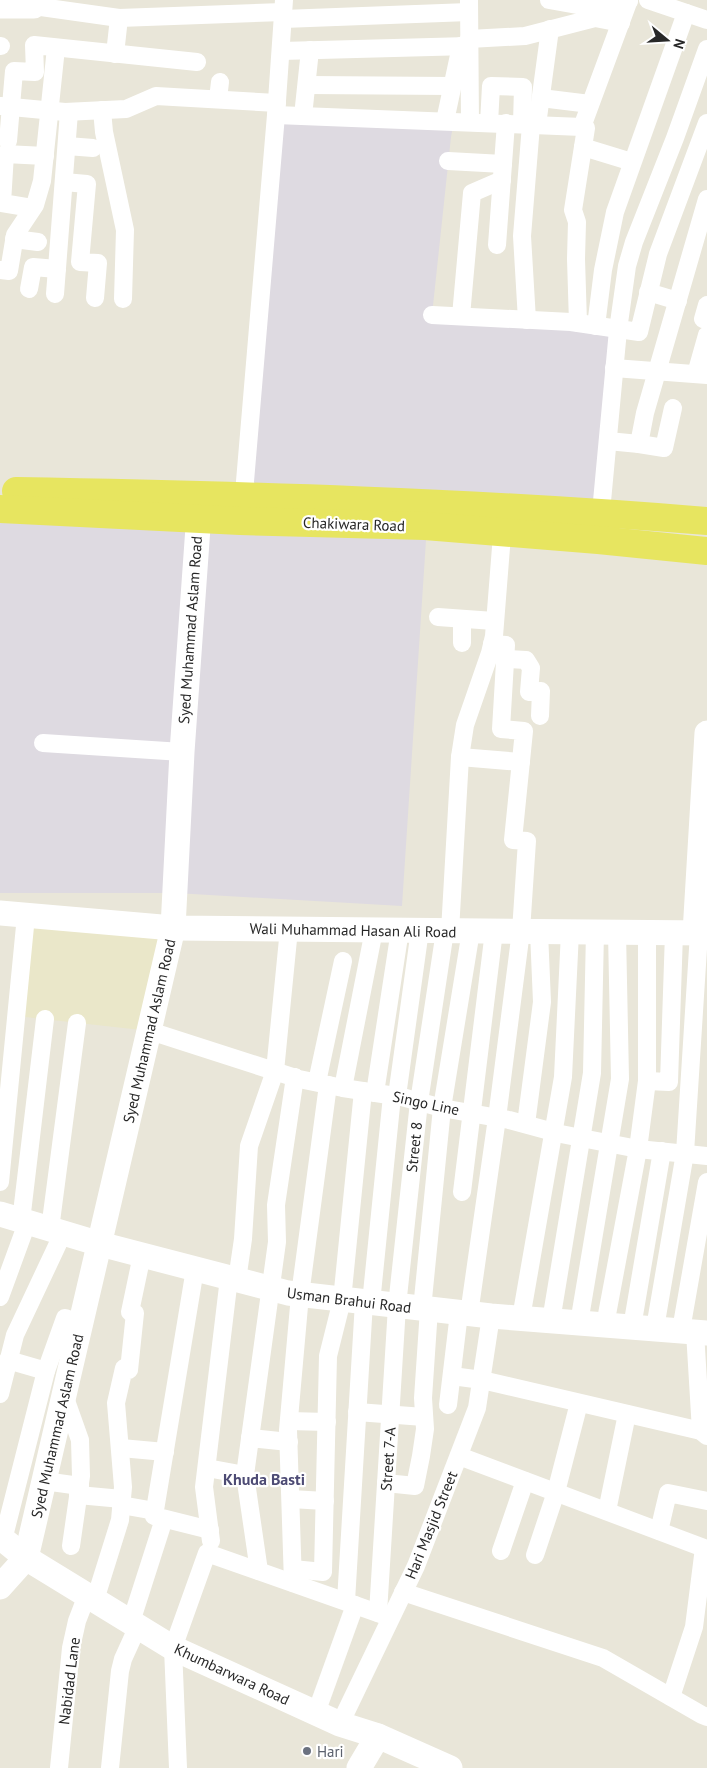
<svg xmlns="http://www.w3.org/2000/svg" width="707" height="1768" font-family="'PT Sans',sans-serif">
  <rect width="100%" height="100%" fill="#e9e6d9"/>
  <path fill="#dedae1" d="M 276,115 L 454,121 L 451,137 L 432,315 L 618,330 L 600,532 L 427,525 L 402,906 L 175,893 L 0,893 L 0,507 L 239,517 Z"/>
  <path fill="#eae7c9" d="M 26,916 L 173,928 L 150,1031 L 16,1016 Z"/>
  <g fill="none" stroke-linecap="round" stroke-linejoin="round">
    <g stroke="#fff" stroke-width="18">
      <path d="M 469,0 L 470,122"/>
      <path d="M 549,0 L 577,5 L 599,7 L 629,1"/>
      <path d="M 648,0 L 707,20"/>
      <path d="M 34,6 L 119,18 L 283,12"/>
      <path d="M 283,19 L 469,12"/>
      <path d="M 469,39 L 525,36 L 595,18 L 621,23"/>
      <path d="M 0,46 L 1,46"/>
      <path d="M 281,51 L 469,46"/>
      <path d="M 115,54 L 119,18"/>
      <path d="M 307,85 L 452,86"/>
      <path d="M 541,98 L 590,104"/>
      <path d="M 218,99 L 220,82"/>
      <path d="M 1,106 L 65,112 L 126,109 L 156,96 L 277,103"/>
      <path d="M 102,110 L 104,132 L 125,230 L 123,299"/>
      <path d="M 276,115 L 582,127 L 629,0"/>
      <path d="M 303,116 L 310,50"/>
      <path d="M 445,121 L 461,46"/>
      <path d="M 489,123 L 491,86 L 523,87 L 522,124"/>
      <path d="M 537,125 L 550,29"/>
      <path d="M 8,141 L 14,71 L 35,72 L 34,45 L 197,62"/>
      <path d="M 67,146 L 93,148"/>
      <path d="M 583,147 L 632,162"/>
      <path d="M 448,161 L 503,164"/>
      <path d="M 64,182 L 87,184 L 80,262 L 98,263 L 95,298"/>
      <path d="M 32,208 L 2,203 L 5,154 L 45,156"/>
      <path d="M 14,239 L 38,242"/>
      <path d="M 497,245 L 506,123"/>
      <path d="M 0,270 L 9,271 L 15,235 L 35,205 L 42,181 L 56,48"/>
      <path d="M 29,289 L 33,267 L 57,269"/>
      <path d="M 648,292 L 678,301"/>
      <path d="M 55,294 L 69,112"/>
      <path d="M 707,305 L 703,319 L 707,320"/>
      <path d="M 432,315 L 571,322 L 639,332 L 658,254 L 707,123"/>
      <path d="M 461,316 L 472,193 L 502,180"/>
      <path d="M 527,320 L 522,236 L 531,125"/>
      <path d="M 578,323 L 576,259 L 577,222 L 573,210 L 586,128 L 582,127"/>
      <path d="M 596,326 L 603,270 L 615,212 L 686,13"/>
      <path d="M 614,368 L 707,375"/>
      <path d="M 696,374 L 707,335"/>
      <path d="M 608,441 L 639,444 L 645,413 L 707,199"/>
      <path d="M 639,444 L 664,448 L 673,408"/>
      <path d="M 243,505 L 276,115 L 284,0"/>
      <path d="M 601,512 L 618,330 L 627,266 L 634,242 L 675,138 L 707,49"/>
      <path d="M 438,617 L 494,621"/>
      <path d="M 462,643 L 462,619"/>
      <path d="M 506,659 L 526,660 L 531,668 L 529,692 L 541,691 L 540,716"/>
      <path d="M 43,743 L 182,752"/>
      <path d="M 460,757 L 521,762"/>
      <path d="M 450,931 L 460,757 L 465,725 L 490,653 L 494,636 L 503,522"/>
      <path d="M 150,1031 L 299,1079 L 343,1088 L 402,1097 L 442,1108 L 509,1120 L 561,1134 L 638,1149 L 707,1156"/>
      <path d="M 647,1081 L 669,1082 L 674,933"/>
      <path d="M 317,1082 L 343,961"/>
      <path d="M 343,1088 L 374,930"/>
      <path d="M 375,1093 L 400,930"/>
      <path d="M 397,1096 L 420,930"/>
      <path d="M 526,1124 L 542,1002 L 539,932"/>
      <path d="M 0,1182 L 26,916"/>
      <path d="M 462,1192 L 494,931"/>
      <path d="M 21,1221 L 45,1019"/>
      <path d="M 50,1229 L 77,1023"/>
      <path d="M 195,1269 L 154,1516 L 210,1530"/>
      <path d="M 237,1280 L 243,1239 L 249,1146 L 275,1071 L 289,929"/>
      <path d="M 0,1297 L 27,1223"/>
      <path d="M 371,1303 L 392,1096"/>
      <path d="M 422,1309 L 442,1108 L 471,931"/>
      <path d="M 469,1314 L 497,1118 L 521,931 L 527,841 L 513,840 L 524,731 L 501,729 L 506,645 L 492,644"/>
      <path d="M 521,1318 L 563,1077 L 570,932"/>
      <path d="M 551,1321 L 592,1073 L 595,932"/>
      <path d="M 579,1323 L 620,1079 L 617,932"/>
      <path d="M 605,1325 L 638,1149 L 647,1081 L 647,933"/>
      <path d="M 632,1327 L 662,1151"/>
      <path d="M 655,1328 L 685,1153 L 699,933"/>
      <path d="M 681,1330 L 707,1182"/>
      <path d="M 695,1332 L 701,1431 L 707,1436"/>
      <path d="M 8,1360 L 46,1371"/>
      <path d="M 452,1376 L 482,1380 L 701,1431"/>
      <path d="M 0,1394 L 15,1335 L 63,1233"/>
      <path d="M 64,1395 L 80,1440 L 81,1476 L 71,1546"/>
      <path d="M 448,1405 L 459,1313"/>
      <path d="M 357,1412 L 424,1417"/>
      <path d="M 289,1421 L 327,1422"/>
      <path d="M 250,1438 L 289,1442"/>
      <path d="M 121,1448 L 165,1452"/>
      <path d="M 459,1456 L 704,1548 L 694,1627 L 671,1697"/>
      <path d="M 207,1468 L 245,1475"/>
      <path d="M 44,1481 L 80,1486"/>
      <path d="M 386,1483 L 415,1486 L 421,1456 L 425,1429 L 423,1398 L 429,1309"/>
      <path d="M 78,1495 L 122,1499"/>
      <path d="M 291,1499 L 325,1501"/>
      <path d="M 121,1505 L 155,1511"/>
      <path d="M 607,1511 L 627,1414"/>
      <path d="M 659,1531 L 668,1493 L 707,1501"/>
      <path d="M 3,1540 L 46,1371 L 65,1318 L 81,1324"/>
      <path d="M 211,1541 L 204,1487 L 229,1278"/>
      <path d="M 501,1551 L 525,1481"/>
      <path d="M 535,1555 L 556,1492 L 579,1403"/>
      <path d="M 293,1569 L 323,1572 L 328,1356 L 342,1300 L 363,1091"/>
      <path d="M 259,1571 L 245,1475 L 277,1242 L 276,1205 L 295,1077"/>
      <path d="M 293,1583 L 288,1430 L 300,1295 L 328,1085"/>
      <path d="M 403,1592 L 603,1658 L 702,1715 L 707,1717"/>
      <path d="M 95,1600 L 120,1520 L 123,1487 L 116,1403 L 124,1368 L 129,1370 L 135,1313 L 130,1312 L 142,1255"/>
      <path d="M 346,1601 L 364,1302"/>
      <path d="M 378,1613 L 397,1306 L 419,1102 L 445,931"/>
      <path d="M 131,1622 L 164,1519"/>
      <path d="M 316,1713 L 355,1605"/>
      <path d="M 340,1724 L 416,1566 L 477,1408 L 491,1316"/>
      <path d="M 59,1768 L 71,1648 L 77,1621 L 87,1595"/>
      <path d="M 110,1768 L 120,1671 L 123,1659 L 138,1626"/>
      <path d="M 178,1768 L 173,1648 L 207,1553 L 389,1617"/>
    </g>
    <g stroke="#fff" stroke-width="25">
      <path d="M 0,6 L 34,6 L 35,0"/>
      <path d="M 0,913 L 173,928 L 707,933"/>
      <path d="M 695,933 L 707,733"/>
      <path d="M 0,1214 L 100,1244 L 288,1293 L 491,1316 L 707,1333"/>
      <path d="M 0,1537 L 26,1558 L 173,1648 L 340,1724 L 378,1736 L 450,1768"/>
      <path d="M 0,1587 L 26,1558 L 173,928 L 182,752 L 200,499"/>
      <path d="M 359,1768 L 378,1736"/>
    </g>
    <g stroke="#e7e560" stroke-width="28">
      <path d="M 16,491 C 247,495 477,502 707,521"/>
      <path d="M 0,509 L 240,521 L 425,526 L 598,540 L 707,551"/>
    </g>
  </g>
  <circle fill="#6b7280" stroke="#fff" stroke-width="2" cx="307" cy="1751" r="5"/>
  <g text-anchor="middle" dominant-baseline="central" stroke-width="4.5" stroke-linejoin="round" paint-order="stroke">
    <g font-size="15" fill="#272727" stroke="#fff">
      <text transform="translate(354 524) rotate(2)">Chakiwara Road</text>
      <text transform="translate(190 630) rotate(-86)">Syed Muhammad Aslam Road</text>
      <text transform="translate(353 930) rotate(1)">Wali Muhammad Hasan Ali Road</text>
      <text transform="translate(149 1031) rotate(-77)">Syed Muhammad Aslam Road</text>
      <text transform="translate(426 1103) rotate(12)">Singo Line</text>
      <text transform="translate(414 1147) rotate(-84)">Street 8</text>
      <text transform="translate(349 1300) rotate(7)">Usman Brahui Road</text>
      <text transform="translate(57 1426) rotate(-77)">Syed Muhammad Aslam Road</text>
      <text transform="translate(388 1459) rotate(-86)">Street 7-A</text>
      <text transform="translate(431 1525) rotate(-68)">Hari Masjid Street</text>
      <text transform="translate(232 1674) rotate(25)">Khumbarwara Road</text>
      <text transform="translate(69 1681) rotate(-83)">Nabidad Lane</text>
    </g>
    <g font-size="15" fill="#5b616d" stroke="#fff" text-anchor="start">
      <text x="317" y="1751">Hari</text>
    </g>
    <g font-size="16" font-weight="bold" fill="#4d4b74" stroke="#fff">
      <text x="264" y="1479">Khuda Basti</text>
    </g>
  </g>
  <g transform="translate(667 40) rotate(108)" stroke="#ffffff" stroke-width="4" paint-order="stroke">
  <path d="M0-4L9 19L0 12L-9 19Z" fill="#272727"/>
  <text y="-8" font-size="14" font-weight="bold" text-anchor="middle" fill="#272727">N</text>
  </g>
</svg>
